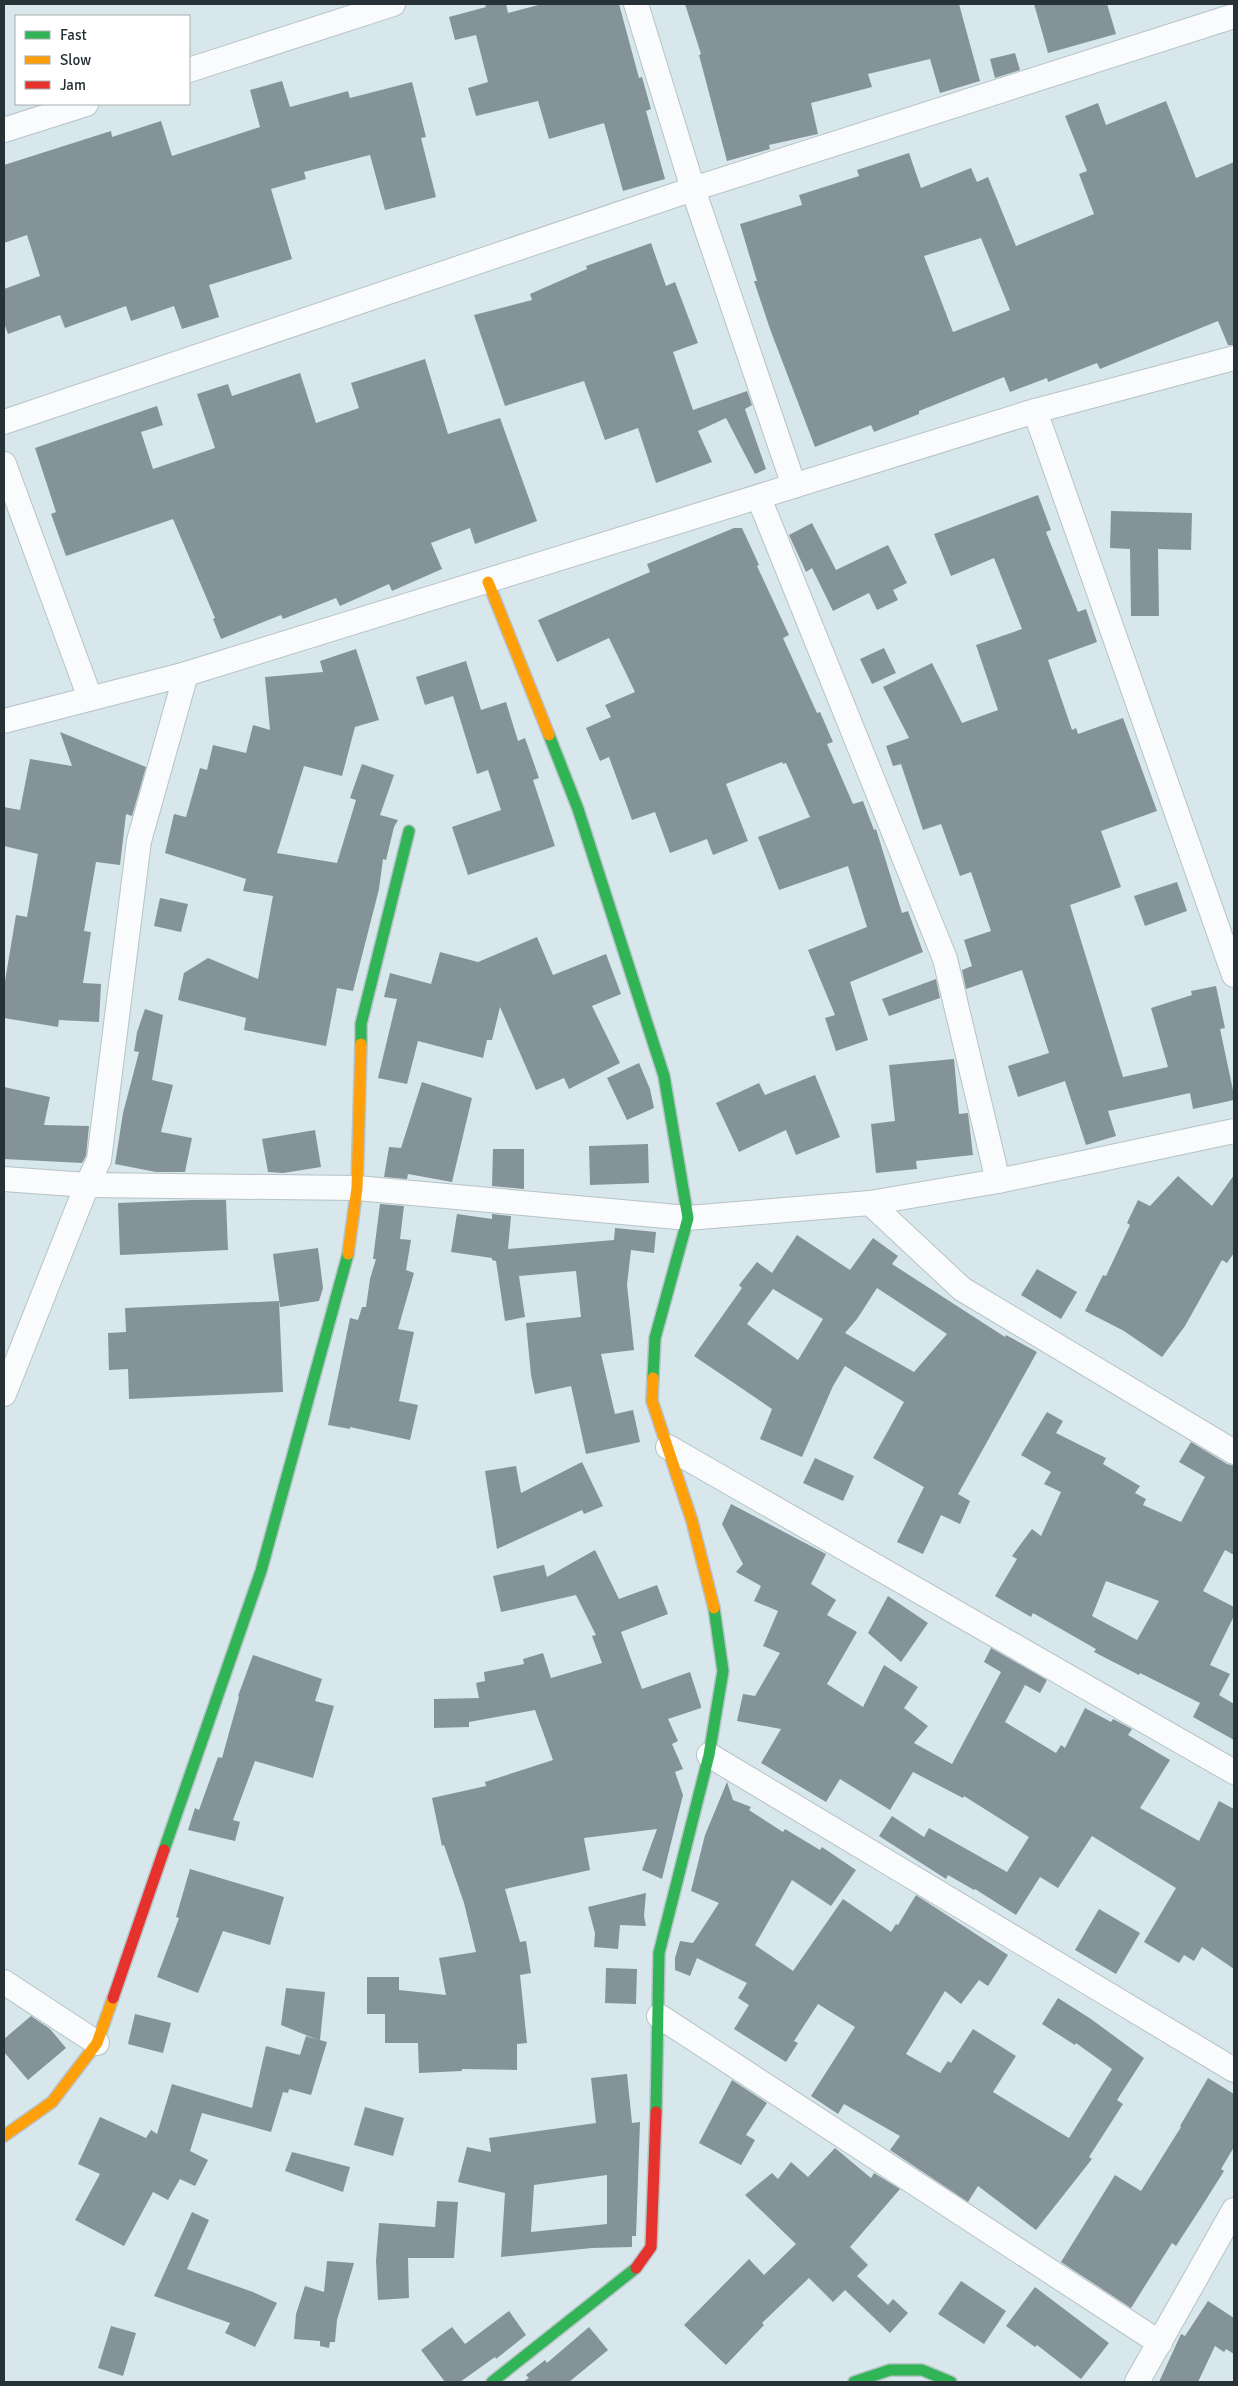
<svg xmlns="http://www.w3.org/2000/svg" width="1238" height="2386" font-family="Signika,sans-serif">
  <rect width="100%" height="100%" fill="#d7e7ec"/>
  <g fill="#849398" fill-rule="evenodd">
    <path d="M 485,4 L 506,4 L 508,13 L 542,4 L 619,4 L 639,78 L 642,77 L 651,109 L 646,111 L 665,179 L 623,191 L 604,123 L 549,139 L 538,101 L 476,116 L 468,88 L 488,82 L 476,35 L 455,40 L 449,17 L 486,7 Z"/>
    <path d="M 685,4 L 959,4 L 980,81 L 940,93 L 930,59 L 868,74 L 872,87 L 811,103 L 818,134 L 769,145 L 770,149 L 727,161 L 699,55 L 701,54 Z"/>
    <path d="M 1034,4 L 1107,4 L 1116,34 L 1048,53 Z"/>
    <path d="M 1015,53 L 1020,70 L 995,78 L 990,59 Z"/>
    <path d="M 282,81 L 290,107 L 348,91 L 350,98 L 412,82 L 426,137 L 421,138 L 436,197 L 385,210 L 370,155 L 304,172 L 306,179 L 271,189 L 292,259 L 209,285 L 219,317 L 182,329 L 174,306 L 131,321 L 126,306 L 65,328 L 60,315 L 8,334 L 4,323 L 4,289 L 40,276 L 27,235 L 4,243 L 4,165 L 111,131 L 112,137 L 161,121 L 172,156 L 260,127 L 250,90 Z"/>
    <path d="M 1166,101 L 1196,178 L 1234,162 L 1234,345 L 1228,345 L 1218,321 L 1100,369 L 1097,363 L 1048,382 L 1047,378 L 1010,392 L 1004,377 L 919,411 L 919,414 L 874,432 L 871,425 L 815,447 L 770,329 L 754,281 L 757,281 L 740,224 L 802,205 L 799,195 L 859,176 L 857,170 L 909,153 L 921,188 L 971,168 L 977,182 L 988,177 L 1016,246 L 1094,214 L 1079,174 L 1087,171 L 1065,116 L 1098,103 L 1106,125 ZM 981,238 L 1010,310 L 953,332 L 924,256 Z"/>
    <path d="M 651,243 L 666,286 L 675,282 L 698,343 L 673,352 L 693,410 L 747,391 L 752,405 L 745,409 L 766,469 L 755,474 L 726,418 L 698,431 L 712,462 L 656,483 L 638,428 L 605,440 L 584,381 L 505,406 L 474,315 L 532,300 L 530,294 L 587,269 L 586,266 Z"/>
    <path d="M 425,359 L 448,434 L 500,418 L 537,521 L 475,544 L 470,528 L 431,543 L 442,569 L 392,591 L 389,584 L 340,606 L 336,598 L 283,619 L 281,615 L 221,639 L 213,619 L 215,618 L 173,519 L 66,556 L 51,514 L 56,512 L 35,448 L 157,406 L 163,425 L 141,432 L 153,469 L 215,448 L 197,394 L 228,384 L 232,396 L 300,373 L 316,423 L 359,408 L 351,383 Z"/>
    <path d="M 1038,495 L 1051,530 L 1046,532 L 1078,612 L 1086,609 L 1097,642 L 1048,660 L 1072,730 L 1076,728 L 1078,734 L 1123,718 L 1157,811 L 1101,831 L 1121,887 L 1070,905 L 1123,1077 L 1168,1067 L 1151,1008 L 1192,995 L 1191,991 L 1216,986 L 1225,1028 L 1220,1029 L 1234,1095 L 1234,1100 L 1193,1109 L 1190,1093 L 1108,1111 L 1116,1136 L 1086,1145 L 1065,1081 L 1018,1097 L 1008,1066 L 1049,1053 L 1022,970 L 966,989 L 962,970 L 972,966 L 964,940 L 991,931 L 971,872 L 960,876 L 941,824 L 923,830 L 901,764 L 893,766 L 886,746 L 909,738 L 883,687 L 932,663 L 962,723 L 998,710 L 976,645 L 1022,629 L 994,558 L 951,576 L 934,534 Z"/>
    <path d="M 1111,511 L 1192,513 L 1191,550 L 1158,549 L 1159,616 L 1131,616 L 1130,549 L 1110,548 Z"/>
    <path d="M 812,523 L 836,570 L 888,545 L 907,583 L 893,590 L 898,600 L 877,610 L 869,593 L 833,611 L 812,568 L 806,572 L 789,535 Z"/>
    <path d="M 734,528 L 742,528 L 759,565 L 757,566 L 789,635 L 783,638 L 817,713 L 820,712 L 833,742 L 827,744 L 853,804 L 863,801 L 874,830 L 876,829 L 902,913 L 908,911 L 923,952 L 850,982 L 868,1040 L 836,1051 L 825,1018 L 835,1015 L 808,950 L 867,927 L 848,866 L 779,890 L 758,837 L 810,817 L 786,763 L 783,764 L 782,762 L 726,784 L 748,841 L 713,855 L 707,839 L 670,853 L 655,812 L 632,820 L 609,757 L 600,761 L 586,728 L 611,717 L 605,705 L 635,692 L 609,638 L 557,662 L 538,620 L 650,572 L 647,564 Z"/>
    <path d="M 884,648 L 896,673 L 872,684 L 860,659 Z"/>
    <path d="M 356,649 L 379,720 L 355,727 L 342,776 L 304,766 L 277,853 L 337,863 L 356,800 L 350,798 L 362,764 L 394,775 L 380,815 L 398,820 L 394,827 L 386,860 L 383,859 L 379,889 L 353,991 L 337,988 L 326,1046 L 244,1030 L 246,1018 L 178,1000 L 184,973 L 208,958 L 258,979 L 273,896 L 243,891 L 246,879 L 165,853 L 174,814 L 186,817 L 200,768 L 207,770 L 213,745 L 246,753 L 253,725 L 270,730 L 265,677 L 323,672 L 320,661 Z"/>
    <path d="M 466,661 L 481,710 L 506,702 L 518,741 L 525,738 L 539,778 L 533,780 L 555,846 L 468,875 L 452,827 L 501,810 L 488,770 L 477,774 L 453,696 L 425,705 L 416,677 Z"/>
    <path d="M 60,732 L 146,767 L 132,816 L 126,814 L 120,865 L 96,862 L 84,931 L 91,932 L 83,983 L 101,984 L 99,1022 L 59,1020 L 58,1027 L 4,1018 L 4,987 L 16,915 L 27,917 L 38,854 L 4,846 L 4,807 L 20,810 L 30,759 L 72,766 Z"/>
    <path d="M 1177,882 L 1187,911 L 1145,926 L 1134,896 Z"/>
    <path d="M 160,898 L 188,904 L 181,932 L 154,926 Z"/>
    <path d="M 537,937 L 553,975 L 606,954 L 621,994 L 592,1006 L 620,1063 L 569,1089 L 564,1078 L 536,1090 L 500,1007 L 492,1040 L 487,1040 L 483,1058 L 418,1041 L 407,1084 L 378,1078 L 397,999 L 384,997 L 390,973 L 431,984 L 440,952 L 478,962 Z"/>
    <path d="M 936,979 L 940,998 L 889,1016 L 882,999 Z"/>
    <path d="M 145,1009 L 163,1015 L 152,1080 L 173,1085 L 161,1132 L 192,1138 L 185,1172 L 156,1172 L 115,1164 L 123,1113 L 139,1052 L 134,1051 L 137,1032 Z"/>
    <path d="M 954,1059 L 959,1114 L 968,1113 L 973,1155 L 916,1161 L 917,1169 L 876,1173 L 871,1124 L 895,1121 L 889,1065 Z"/>
    <path d="M 639,1063 L 650,1089 L 654,1108 L 627,1120 L 607,1078 Z"/>
    <path d="M 815,1075 L 840,1137 L 796,1155 L 786,1130 L 739,1152 L 716,1103 L 759,1083 L 765,1095 Z"/>
    <path d="M 422,1082 L 472,1098 L 452,1182 L 408,1174 L 407,1179 L 384,1177 L 389,1147 L 401,1148 Z"/>
    <path d="M 4,1087 L 50,1097 L 44,1125 L 89,1126 L 86,1156 L 82,1163 L 4,1159 Z"/>
    <path d="M 315,1130 L 321,1167 L 283,1173 L 268,1172 L 262,1139 Z"/>
    <path d="M 648,1144 L 649,1183 L 590,1185 L 589,1146 Z"/>
    <path d="M 493,1149 L 524,1149 L 524,1189 L 492,1186 Z"/>
    <path d="M 1234,1175 L 1234,1253 L 1227,1263 L 1222,1260 L 1185,1326 L 1162,1357 L 1124,1331 L 1085,1311 L 1103,1275 L 1106,1276 L 1130,1225 L 1127,1223 L 1138,1200 L 1150,1206 L 1178,1176 L 1212,1206 Z"/>
    <path d="M 192,1200 L 226,1200 L 228,1250 L 120,1255 L 118,1203 Z"/>
    <path d="M 380,1204 L 404,1206 L 400,1239 L 411,1240 L 406,1270 L 414,1273 L 398,1329 L 414,1332 L 399,1401 L 418,1405 L 410,1440 L 350,1427 L 350,1429 L 328,1425 L 350,1318 L 358,1320 L 362,1307 L 366,1307 L 370,1279 L 376,1259 L 373,1259 Z"/>
    <path d="M 457,1214 L 492,1219 L 492,1214 L 511,1216 L 508,1249 L 614,1240 L 615,1228 L 656,1232 L 654,1253 L 631,1250 L 627,1285 L 634,1350 L 601,1354 L 615,1414 L 633,1410 L 640,1442 L 586,1454 L 571,1386 L 535,1394 L 531,1375 L 526,1323 L 581,1317 L 576,1271 L 519,1276 L 525,1317 L 505,1321 L 496,1261 L 492,1260 L 492,1258 L 451,1252 Z"/>
    <path d="M 797,1235 L 850,1270 L 873,1238 L 898,1256 L 892,1264 L 1005,1337 L 1006,1335 L 1037,1352 L 958,1494 L 970,1501 L 960,1524 L 941,1515 L 923,1554 L 897,1542 L 924,1487 L 873,1458 L 904,1402 L 845,1366 L 833,1386 L 802,1457 L 760,1439 L 772,1409 L 694,1356 L 742,1288 L 739,1285 L 757,1262 L 772,1273 ZM 877,1288 L 947,1334 L 914,1372 L 845,1333 L 857,1319 ZM 773,1289 L 823,1319 L 798,1360 L 747,1324 Z"/>
    <path d="M 318,1248 L 323,1288 L 319,1301 L 280,1307 L 273,1254 Z"/>
    <path d="M 1037,1269 L 1077,1292 L 1061,1319 L 1021,1295 Z"/>
    <path d="M 279,1301 L 283,1392 L 129,1399 L 128,1369 L 109,1370 L 108,1333 L 126,1332 L 125,1308 Z"/>
    <path d="M 1047,1412 L 1063,1421 L 1056,1433 L 1106,1458 L 1103,1464 L 1140,1486 L 1135,1493 L 1146,1499 L 1143,1505 L 1181,1522 L 1205,1477 L 1179,1462 L 1191,1442 L 1227,1464 L 1234,1466 L 1234,1555 L 1225,1550 L 1203,1591 L 1234,1607 L 1234,1616 L 1210,1665 L 1230,1674 L 1219,1695 L 1234,1704 L 1234,1740 L 1193,1717 L 1200,1703 L 1140,1673 L 1139,1675 L 1094,1652 L 1096,1649 L 1033,1613 L 1031,1617 L 995,1596 L 1017,1559 L 1012,1556 L 1032,1529 L 1041,1536 L 1061,1492 L 1044,1484 L 1051,1472 L 1021,1455 ZM 1106,1581 L 1159,1601 L 1137,1640 L 1092,1616 Z"/>
    <path d="M 815,1458 L 854,1476 L 843,1501 L 803,1483 Z"/>
    <path d="M 582,1462 L 603,1506 L 584,1514 L 582,1510 L 497,1549 L 485,1471 L 516,1466 L 521,1493 Z"/>
    <path d="M 731,1504 L 826,1554 L 811,1584 L 836,1600 L 827,1615 L 857,1632 L 827,1684 L 863,1707 L 884,1665 L 918,1687 L 904,1708 L 928,1726 L 914,1743 L 952,1764 L 1001,1672 L 984,1662 L 991,1648 L 1047,1680 L 1040,1693 L 1025,1685 L 1005,1722 L 1056,1753 L 1061,1745 L 1065,1748 L 1085,1708 L 1111,1722 L 1113,1719 L 1132,1729 L 1128,1735 L 1170,1760 L 1140,1808 L 1199,1841 L 1219,1801 L 1234,1809 L 1234,1969 L 1202,1947 L 1194,1961 L 1184,1955 L 1179,1963 L 1144,1942 L 1176,1888 L 1092,1836 L 1058,1888 L 1040,1877 L 1016,1915 L 975,1889 L 974,1890 L 948,1875 L 946,1879 L 879,1836 L 892,1816 L 924,1837 L 929,1828 L 1007,1872 L 1029,1837 L 964,1796 L 963,1798 L 913,1772 L 890,1810 L 840,1779 L 826,1802 L 761,1763 L 781,1729 L 737,1721 L 743,1694 L 755,1696 L 780,1653 L 763,1646 L 778,1611 L 754,1601 L 761,1586 L 736,1572 L 743,1564 L 722,1524 Z"/>
    <path d="M 595,1550 L 619,1599 L 657,1585 L 668,1614 L 621,1632 L 642,1689 L 690,1672 L 701,1706 L 701,1708 L 668,1719 L 678,1741 L 672,1744 L 683,1769 L 675,1772 L 683,1795 L 662,1879 L 642,1870 L 657,1829 L 584,1838 L 590,1870 L 505,1889 L 520,1942 L 526,1941 L 531,1973 L 520,1975 L 527,2043 L 517,2044 L 517,2070 L 462,2069 L 462,2071 L 419,2073 L 418,2043 L 385,2043 L 385,2014 L 367,2014 L 367,1977 L 399,1977 L 399,1990 L 446,1995 L 439,1958 L 476,1952 L 464,1903 L 444,1845 L 442,1846 L 432,1798 L 486,1786 L 485,1782 L 553,1760 L 535,1710 L 469,1722 L 469,1727 L 434,1728 L 434,1699 L 479,1698 L 476,1683 L 485,1681 L 484,1672 L 524,1664 L 523,1659 L 543,1653 L 551,1678 L 602,1663 L 592,1636 L 596,1635 L 576,1595 L 501,1612 L 493,1576 L 544,1565 L 547,1577 Z"/>
    <path d="M 888,1596 L 928,1623 L 901,1662 L 868,1633 Z"/>
    <path d="M 253,1655 L 322,1679 L 315,1701 L 334,1706 L 313,1778 L 255,1761 L 233,1820 L 240,1822 L 235,1841 L 188,1830 L 195,1808 L 199,1810 L 218,1757 L 222,1758 L 239,1697 L 238,1696 Z"/>
    <path d="M 727,1782 L 733,1800 L 751,1807 L 749,1810 L 783,1832 L 785,1829 L 820,1850 L 822,1847 L 856,1870 L 831,1906 L 792,1880 L 755,1945 L 793,1971 L 843,1899 L 891,1932 L 896,1924 L 898,1925 L 916,1895 L 1008,1955 L 988,1986 L 979,1980 L 961,2004 L 945,1991 L 906,2054 L 940,2073 L 948,2061 L 951,2063 L 973,2029 L 1016,2056 L 993,2092 L 1069,2138 L 1112,2069 L 1076,2043 L 1075,2045 L 1042,2024 L 1058,1998 L 1091,2019 L 1144,2058 L 1117,2100 L 1123,2104 L 1089,2157 L 1092,2159 L 1036,2230 L 978,2186 L 968,2202 L 890,2150 L 900,2136 L 844,2104 L 838,2114 L 811,2096 L 855,2027 L 818,2004 L 794,2041 L 798,2043 L 786,2062 L 734,2029 L 749,2005 L 738,1998 L 747,1983 L 697,1958 L 690,1976 L 675,1970 L 675,1958 L 680,1941 L 693,1943 L 719,1903 L 691,1891 L 705,1835 Z"/>
    <path d="M 190,1869 L 284,1897 L 270,1945 L 223,1931 L 198,1993 L 157,1977 L 179,1918 L 176,1917 Z"/>
    <path d="M 646,1893 L 644,1916 L 646,1926 L 620,1925 L 618,1949 L 594,1947 L 595,1933 L 588,1907 Z"/>
    <path d="M 1099,1909 L 1140,1933 L 1116,1974 L 1075,1950 Z"/>
    <path d="M 606,1968 L 637,1969 L 636,2004 L 605,2003 Z"/>
    <path d="M 286,1988 L 325,1992 L 320,2040 L 327,2042 L 311,2095 L 289,2089 L 288,2093 L 283,2092 L 271,2132 L 202,2113 L 190,2151 L 208,2160 L 195,2186 L 180,2179 L 168,2200 L 153,2192 L 124,2246 L 75,2220 L 100,2174 L 78,2164 L 100,2117 L 146,2138 L 151,2130 L 157,2134 L 172,2084 L 252,2108 L 266,2046 L 300,2055 L 306,2036 L 318,2040 L 281,2025 Z"/>
    <path d="M 135,2014 L 171,2023 L 163,2053 L 128,2044 Z"/>
    <path d="M 31,2016 L 50,2029 L 66,2048 L 28,2080 L 4,2052 L 4,2039 Z"/>
    <path d="M 627,2074 L 632,2123 L 640,2122 L 636,2236 L 632,2236 L 632,2247 L 592,2248 L 501,2257 L 505,2193 L 458,2182 L 467,2147 L 491,2152 L 489,2138 L 596,2123 L 591,2078 ZM 607,2175 L 607,2224 L 531,2232 L 534,2185 Z"/>
    <path d="M 1208,2078 L 1234,2094 L 1234,2147 L 1221,2169 L 1224,2171 L 1202,2206 L 1176,2246 L 1172,2243 L 1131,2308 L 1061,2262 L 1115,2175 L 1141,2191 L 1181,2127 L 1180,2126 Z"/>
    <path d="M 732,2080 L 767,2103 L 746,2135 L 755,2140 L 741,2165 L 699,2143 Z"/>
    <path d="M 365,2107 L 404,2118 L 393,2156 L 354,2145 Z"/>
    <path d="M 835,2148 L 871,2178 L 874,2173 L 900,2189 L 850,2247 L 868,2265 L 857,2276 L 888,2305 L 893,2299 L 908,2313 L 890,2333 L 845,2290 L 833,2302 L 809,2278 L 762,2323 L 764,2325 L 726,2365 L 684,2325 L 749,2259 L 764,2275 L 796,2244 L 745,2195 L 772,2173 L 778,2179 L 791,2162 L 808,2177 Z"/>
    <path d="M 292,2152 L 350,2167 L 343,2192 L 285,2171 Z"/>
    <path d="M 437,2201 L 458,2202 L 454,2258 L 408,2258 L 409,2298 L 378,2300 L 376,2261 L 379,2223 L 435,2227 Z"/>
    <path d="M 192,2212 L 209,2220 L 187,2269 L 253,2292 L 277,2303 L 255,2347 L 225,2333 L 230,2323 L 154,2296 Z"/>
    <path d="M 327,2261 L 354,2263 L 337,2320 L 335,2342 L 330,2342 L 329,2348 L 320,2346 L 320,2341 L 294,2339 L 296,2314 L 305,2286 L 324,2292 Z"/>
    <path d="M 961,2281 L 1006,2311 L 984,2344 L 938,2314 Z"/>
    <path d="M 1035,2287 L 1109,2343 L 1081,2379 L 1037,2345 L 1035,2347 L 1006,2326 Z"/>
    <path d="M 1208,2301 L 1234,2318 L 1234,2354 L 1226,2349 L 1224,2352 L 1215,2346 L 1198,2382 L 1159,2382 L 1181,2334 L 1185,2336 Z"/>
    <path d="M 509,2311 L 526,2335 L 496,2359 L 495,2357 L 460,2382 L 445,2382 L 421,2350 L 452,2327 L 465,2344 Z"/>
    <path d="M 111,2326 L 136,2333 L 123,2376 L 98,2368 Z"/>
    <path d="M 589,2327 L 608,2350 L 569,2382 L 523,2382 L 529,2378 L 526,2375 L 545,2360 L 547,2363 Z"/>
  </g>
  <g fill="none" stroke-linecap="round" stroke-linejoin="round">
    <g stroke="#b6c3c7" stroke-width="26">
      <g id="street">
        <path d="M 636,4 L 693,189 L 794,486"/>
        <path d="M 189,70 L 393,4"/>
        <path d="M 4,130 L 86,104"/>
        <path d="M 1035,411 L 1234,975"/>
        <path d="M 4,422 L 693,189 L 1234,16"/>
        <path d="M 4,464 L 90,698"/>
        <path d="M 759,498 L 945,959 L 998,1181"/>
        <path d="M 4,721 L 186,674 L 1035,411 L 1234,358"/>
        <path d="M 4,1179 L 87,1185 L 357,1188 L 688,1218 L 870,1203 L 998,1181 L 1234,1131"/>
        <path d="M 870,1203 L 962,1289 L 1234,1452"/>
        <path d="M 4,1394 L 87,1185 L 99,1160 L 139,841 L 186,674"/>
        <path d="M 668,1447 L 1234,1772"/>
        <path d="M 709,1755 L 1234,2070"/>
        <path d="M 4,1982 L 97,2043"/>
        <path d="M 659,2016 L 1160,2343"/>
        <path d="M 1137,2382 L 1234,2210"/>
      </g>
    </g>
    <g stroke="#b6c3c7" stroke-width="14">
      <g id="fast">
        <path d="M 549,735 L 578,809 L 664,1076 L 688,1218 L 655,1338 L 653,1378"/>
        <path d="M 361,1044 L 361,1024 L 409,831"/>
        <path d="M 164,1850 L 261,1571 L 348,1254"/>
        <path d="M 656,2112 L 659,1953 L 709,1755 L 723,1671 L 714,1608"/>
        <path d="M 492,2382 L 636,2268"/>
        <path d="M 854,2382 L 890,2370 L 922,2370 L 951,2382"/>
      </g>
    </g>
    <g stroke="#b6c3c7" stroke-width="14">
      <g id="slow">
        <path d="M 488,582 L 549,735"/>
        <path d="M 348,1254 L 357,1188 L 361,1044"/>
        <path d="M 653,1378 L 652,1401 L 692,1521 L 714,1608"/>
        <path d="M 4,2136 L 52,2102 L 97,2043 L 113,1998"/>
      </g>
    </g>
    <g stroke="#b6c3c7" stroke-width="14">
      <g id="jam">
        <path d="M 113,1998 L 164,1850"/>
        <path d="M 636,2268 L 651,2247 L 656,2112"/>
      </g>
    </g>
    <use href="#street" stroke="#f9fbfc" stroke-width="24"/>
    <use href="#fast" stroke="#30b455" stroke-width="11"/>
    <use href="#slow" stroke="#ff9f0a" stroke-width="11"/>
    <use href="#jam" stroke="#e5322d" stroke-width="11"/>
  </g>
  <rect width="1238" height="2386" fill="none" stroke="#263235" stroke-width="10"/>
  <rect x="15" y="15" width="175" height="90" fill="#ffffff" stroke="#a8adae"/>
  <rect x="25" y="31" width="25" height="8" fill="#30b455" stroke="#a8adae"/>
  <text x="60" y="40" font-size="15" fill="#263235">Fast</text>
  <rect x="25" y="56" width="25" height="8" fill="#ff9f0a" stroke="#a8adae"/>
  <text x="60" y="65" font-size="15" fill="#263235">Slow</text>
  <rect x="25" y="81" width="25" height="8" fill="#e5322d" stroke="#a8adae"/>
  <text x="60" y="90" font-size="15" fill="#263235">Jam</text>
</svg>
